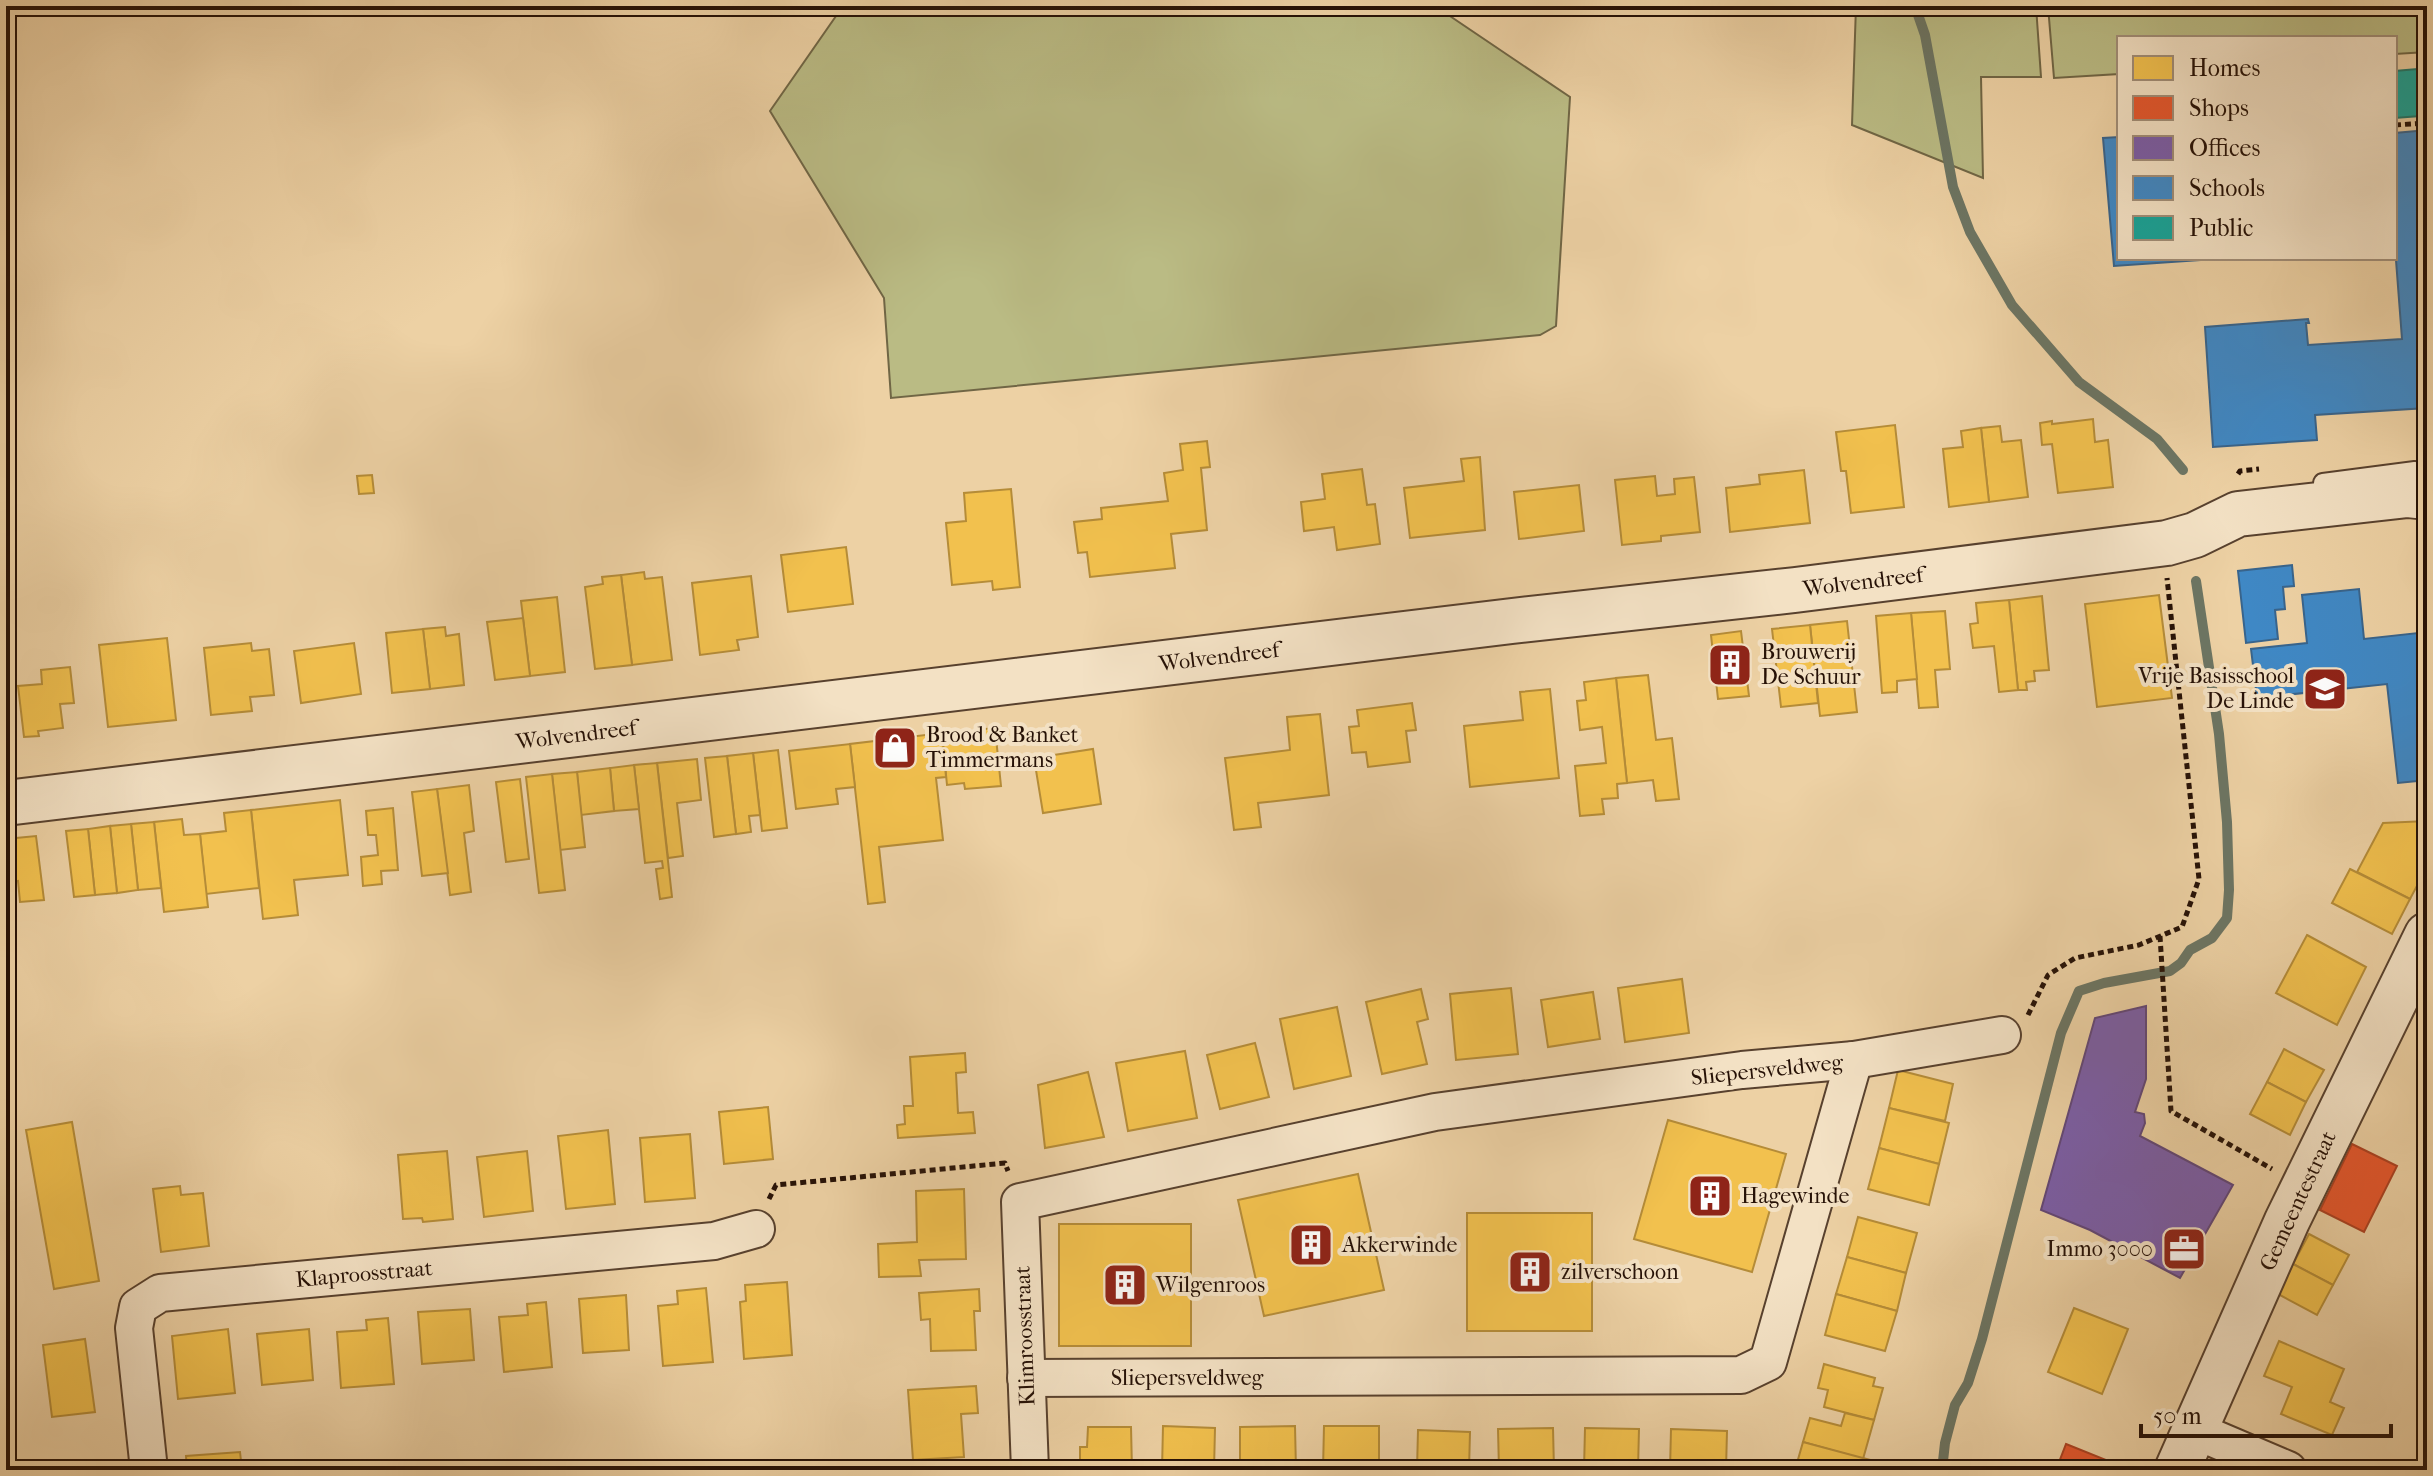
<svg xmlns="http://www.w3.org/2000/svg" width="2433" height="1476" font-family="'IM FELL French Canon',serif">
  <rect width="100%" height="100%" fill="#edd1a4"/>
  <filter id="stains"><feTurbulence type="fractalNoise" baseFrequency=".0025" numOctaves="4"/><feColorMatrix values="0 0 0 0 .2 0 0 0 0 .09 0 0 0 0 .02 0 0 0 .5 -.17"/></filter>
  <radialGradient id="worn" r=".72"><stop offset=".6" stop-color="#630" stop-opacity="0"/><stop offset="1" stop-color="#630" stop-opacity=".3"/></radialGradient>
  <g fill="#babb84" stroke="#706645" stroke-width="2">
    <path d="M 843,6 L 1435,6 L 1570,97 L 1556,326 L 1540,335 L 891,398 L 884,298 L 770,111 Z"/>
    <path d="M 1856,6 L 2036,6 L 2041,77 L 1981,77 L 1983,178 L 1852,125 Z"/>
    <path d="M 2048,6 L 2427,6 L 2427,52 L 2395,54 L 2395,38 L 2119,38 L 2119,74 L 2054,78 Z"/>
  </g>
  <g fill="#f2c14e" stroke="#b58c38" stroke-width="2">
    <path d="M 2093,419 L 2095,442 L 2108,440 L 2113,487 L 2058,493 L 2052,444 L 2042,445 L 2040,423 L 2052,421 L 2052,424 Z"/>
    <path d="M 1895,425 L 1904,507 L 1851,513 L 1846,471 L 1841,471 L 1836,432 Z"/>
    <path d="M 2000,426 L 2002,442 L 2021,440 L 2028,497 L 1989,502 L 1981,428 Z"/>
    <path d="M 1981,428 L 1989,502 L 1949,507 L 1943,449 L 1963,447 L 1961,431 Z"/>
    <path d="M 1207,441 L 1210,467 L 1201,468 L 1207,530 L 1171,534 L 1175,568 L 1090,577 L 1087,552 L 1078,553 L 1074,522 L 1102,519 L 1101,508 L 1168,501 L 1164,473 L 1183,470 L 1180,444 Z"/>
    <path d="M 1480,457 L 1485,530 L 1410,538 L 1404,488 L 1464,481 L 1461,459 Z"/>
    <path d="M 1362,469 L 1367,505 L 1375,504 L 1380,544 L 1337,550 L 1334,527 L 1304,531 L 1301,502 L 1325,499 L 1322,474 Z"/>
    <path d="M 1804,470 L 1810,523 L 1730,532 L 1726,488 L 1760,484 L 1759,475 Z"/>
    <path d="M 372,475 L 374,493 L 359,494 L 357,476 Z"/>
    <path d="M 1655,476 L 1657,496 L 1675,494 L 1674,479 L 1694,477 L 1700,532 L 1661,536 L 1661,541 L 1622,545 L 1615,480 Z"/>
    <path d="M 1579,485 L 1584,531 L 1519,539 L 1514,492 Z"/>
    <path d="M 1011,489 L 1020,587 L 993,590 L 992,581 L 952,585 L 946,523 L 966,521 L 964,493 Z"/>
    <path d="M 846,547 L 853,604 L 788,612 L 781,555 Z"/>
    <path d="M 644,572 L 645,579 L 662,577 L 672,660 L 632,665 L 621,575 Z"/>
    <path d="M 621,575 L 632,665 L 595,669 L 585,587 L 603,584 L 602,577 Z"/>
    <path d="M 751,576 L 758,637 L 737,640 L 739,650 L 700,655 L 692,583 Z"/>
    <path d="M 2159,595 L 2172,698 L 2097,707 L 2085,604 Z"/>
    <path d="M 2042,596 L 2049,670 L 2034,671 L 2035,681 L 2026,682 L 2027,690 L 2018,690 L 2009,600 Z"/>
    <path d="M 557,597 L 565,672 L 530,676 L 521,601 Z"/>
    <path d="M 2009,600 L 2018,690 L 1999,692 L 1994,646 L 1973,648 L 1970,624 L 1978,623 L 1976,603 Z"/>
    <path d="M 1945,611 L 1950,669 L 1935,670 L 1938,707 L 1919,708 L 1911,613 Z"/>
    <path d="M 1911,613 L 1917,679 L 1897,681 L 1897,692 L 1882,693 L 1876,616 Z"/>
    <path d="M 523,618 L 530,676 L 495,680 L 487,622 Z"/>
    <path d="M 1847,621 L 1857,712 L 1820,716 L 1810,625 Z"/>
    <path d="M 1810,625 L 1818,703 L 1781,707 L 1772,629 Z"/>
    <path d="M 445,627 L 446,636 L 459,634 L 464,685 L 430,689 L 423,629 Z"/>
    <path d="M 423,629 L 430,689 L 392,693 L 386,633 Z"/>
    <path d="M 1741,631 L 1749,696 L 1718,699 L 1711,635 Z"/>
    <path d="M 167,638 L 176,720 L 108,727 L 99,645 Z"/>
    <path d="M 251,643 L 252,651 L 269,649 L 274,695 L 250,697 L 252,711 L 211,715 L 204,648 Z"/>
    <path d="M 354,643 L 361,694 L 301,703 L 294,651 Z"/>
    <path d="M 70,667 L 74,703 L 60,704 L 63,728 L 38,731 L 39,736 L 24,737 L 18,686 L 42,684 L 41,670 Z"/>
    <path d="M 1648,675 L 1656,740 L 1672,738 L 1679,799 L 1656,801 L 1653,780 L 1627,783 L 1616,678 Z"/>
    <path d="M 1616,678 L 1627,783 L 1617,784 L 1618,798 L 1602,799 L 1604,814 L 1580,816 L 1575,766 L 1606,763 L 1602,727 L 1580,730 L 1577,701 L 1586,700 L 1584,682 Z"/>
    <path d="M 1550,689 L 1559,778 L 1470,787 L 1464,726 L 1523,720 L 1520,692 Z"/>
    <path d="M 1412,703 L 1416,730 L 1406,731 L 1410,762 L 1368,767 L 1366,752 L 1352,753 L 1349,727 L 1359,726 L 1357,710 Z"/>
    <path d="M 1320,714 L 1329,795 L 1258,803 L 1261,827 L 1234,830 L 1225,758 L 1290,750 L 1287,717 Z"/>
    <path d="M 995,728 L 1001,786 L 965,789 L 964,783 L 947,785 L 942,733 Z"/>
    <path d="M 942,733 L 946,777 L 936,778 L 943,840 L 879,847 L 885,902 L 868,904 L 850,744 Z"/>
    <path d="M 850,744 L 855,787 L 836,789 L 838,804 L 796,809 L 789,751 Z"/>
    <path d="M 1093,749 L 1101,804 L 1043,813 L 1034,758 Z"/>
    <path d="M 778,750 L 787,828 L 762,831 L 753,753 Z"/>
    <path d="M 753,753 L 760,815 L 749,816 L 751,832 L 736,834 L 727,756 Z"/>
    <path d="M 727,756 L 736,834 L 714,837 L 705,758 Z"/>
    <path d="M 697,759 L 701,800 L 677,803 L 683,856 L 668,858 L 657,763 Z"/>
    <path d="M 657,763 L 672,897 L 660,899 L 656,869 L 663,868 L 662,861 L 645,863 L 634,765 Z"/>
    <path d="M 634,765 L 639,809 L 614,811 L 610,768 Z"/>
    <path d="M 610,768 L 614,811 L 581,815 L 577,772 Z"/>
    <path d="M 577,772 L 585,847 L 560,850 L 552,774 Z"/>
    <path d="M 552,774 L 565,890 L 539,893 L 526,777 Z"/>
    <path d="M 520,779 L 529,859 L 506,862 L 496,782 Z"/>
    <path d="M 469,785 L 474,831 L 464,833 L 471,892 L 450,895 L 437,789 Z"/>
    <path d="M 437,789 L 448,873 L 422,876 L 412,792 Z"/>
    <path d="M 340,800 L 348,875 L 294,880 L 298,915 L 263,919 L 251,810 Z"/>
    <path d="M 393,808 L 398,870 L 381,871 L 382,884 L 363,886 L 361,857 L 378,855 L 376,835 L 368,835 L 366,811 Z"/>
    <path d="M 251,810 L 259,888 L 206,894 L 200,834 L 226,831 L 224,813 Z"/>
    <path d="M 182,819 L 184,835 L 200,834 L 208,907 L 164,912 L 154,822 Z"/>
    <path d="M 2427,821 L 2427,867 L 2410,899 L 2357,872 L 2383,823 Z"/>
    <path d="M 154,822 L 161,888 L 138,890 L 131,824 Z"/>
    <path d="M 131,824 L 138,890 L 117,893 L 110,826 Z"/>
    <path d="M 110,826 L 117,893 L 95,895 L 88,829 Z"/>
    <path d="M 88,829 L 95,895 L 74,897 L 66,831 Z"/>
    <path d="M 36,836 L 44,900 L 20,902 L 18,881 L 6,883 L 6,839 Z"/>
    <path d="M 2350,869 L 2410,899 L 2392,934 L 2332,903 Z"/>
    <path d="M 2307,935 L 2366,967 L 2337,1025 L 2276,993 Z"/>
    <path d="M 1682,979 L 1689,1033 L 1625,1042 L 1618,988 Z"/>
    <path d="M 1511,988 L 1518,1054 L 1456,1060 L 1450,994 Z"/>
    <path d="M 1421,989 L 1428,1019 L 1417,1022 L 1427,1064 L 1382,1074 L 1366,1002 Z"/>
    <path d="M 1593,992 L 1600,1039 L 1548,1047 L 1541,1000 Z"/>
    <path d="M 1337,1007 L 1351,1076 L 1294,1089 L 1280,1019 Z"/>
    <path d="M 1255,1043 L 1269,1097 L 1220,1109 L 1207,1055 Z"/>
    <path d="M 2284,1049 L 2324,1070 L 2306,1102 L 2267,1082 Z"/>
    <path d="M 1185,1051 L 1197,1118 L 1128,1131 L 1116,1063 Z"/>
    <path d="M 965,1053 L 966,1072 L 956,1073 L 958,1113 L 973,1112 L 975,1133 L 898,1138 L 897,1125 L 905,1124 L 904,1106 L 913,1106 L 910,1057 Z"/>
    <path d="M 2427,1061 L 2427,1085 L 2418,1081 Z"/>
    <path d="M 1898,1070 L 1953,1084 L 1945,1121 L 1889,1108 Z"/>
    <path d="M 1088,1072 L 1104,1137 L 1045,1148 L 1038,1085 Z"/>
    <path d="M 2267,1082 L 2306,1102 L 2290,1135 L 2250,1114 Z"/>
    <path d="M 768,1107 L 773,1159 L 724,1164 L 719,1112 Z"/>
    <path d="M 1889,1108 L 1949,1123 L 1939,1164 L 1879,1148 Z"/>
    <path d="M 1668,1120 L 1786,1154 L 1752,1272 L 1634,1239 Z"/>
    <path d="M 72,1122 L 99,1281 L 54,1289 L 26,1130 Z"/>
    <path d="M 608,1130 L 615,1204 L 566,1209 L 558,1136 Z"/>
    <path d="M 690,1134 L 695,1198 L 645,1202 L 640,1138 Z"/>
    <path d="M 1879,1148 L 1939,1164 L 1929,1205 L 1868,1189 Z"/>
    <path d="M 447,1151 L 453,1219 L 423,1222 L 422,1218 L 403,1219 L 398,1155 Z"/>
    <path d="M 527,1151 L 533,1211 L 484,1217 L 477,1157 Z"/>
    <path d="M 1358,1174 L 1384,1290 L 1264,1316 L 1238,1200 Z"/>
    <path d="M 180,1186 L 181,1195 L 203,1193 L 209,1246 L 161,1252 L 153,1189 Z"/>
    <path d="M 964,1189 L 966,1259 L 919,1260 L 921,1276 L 879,1277 L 878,1244 L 917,1242 L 916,1191 Z"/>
    <rect x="1467" y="1213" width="125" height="118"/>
    <path d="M 1858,1217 L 1917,1233 L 1906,1273 L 1847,1257 Z"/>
    <rect x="1059" y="1224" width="132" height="122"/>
    <path d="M 2309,1234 L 2349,1255 L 2333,1285 L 2293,1264 Z"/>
    <path d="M 1847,1257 L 1906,1273 L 1897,1311 L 1836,1294 Z"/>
    <path d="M 2293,1264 L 2333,1285 L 2317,1315 L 2278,1294 Z"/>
    <path d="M 787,1282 L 792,1355 L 744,1359 L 740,1302 L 746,1301 L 745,1285 Z"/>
    <path d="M 706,1288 L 713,1362 L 663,1366 L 658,1306 L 678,1304 L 677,1291 Z"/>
    <path d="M 979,1289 L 980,1311 L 974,1311 L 976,1350 L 931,1351 L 930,1319 L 921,1320 L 919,1293 Z"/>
    <path d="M 1836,1294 L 1897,1311 L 1885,1351 L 1825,1335 Z"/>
    <path d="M 626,1295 L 629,1350 L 583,1353 L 579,1299 Z"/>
    <path d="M 546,1302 L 552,1367 L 504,1372 L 499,1317 L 528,1315 L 527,1304 Z"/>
    <path d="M 2074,1308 L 2128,1329 L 2102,1394 L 2048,1372 Z"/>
    <path d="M 470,1309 L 474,1360 L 422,1364 L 418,1312 Z"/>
    <path d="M 388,1318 L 394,1384 L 341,1388 L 337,1332 L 367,1330 L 366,1320 Z"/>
    <path d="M 228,1329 L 235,1393 L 178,1399 L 172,1336 Z"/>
    <path d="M 309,1329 L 313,1380 L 262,1385 L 257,1334 Z"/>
    <path d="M 85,1339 L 95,1412 L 52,1417 L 43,1345 Z"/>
    <path d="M 2279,1341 L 2344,1369 L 2330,1402 L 2344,1408 L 2332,1435 L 2281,1414 L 2292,1387 L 2264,1376 Z"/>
    <path d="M 1824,1364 L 1875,1378 L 1873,1386 L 1883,1388 L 1874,1420 L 1824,1407 L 1828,1390 L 1818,1388 Z"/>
    <path d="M 976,1386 L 978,1413 L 961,1414 L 964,1457 L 913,1460 L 908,1390 Z"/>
    <path d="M 1845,1413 L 1874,1420 L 1863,1459 L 1803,1442 L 1810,1418 L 1841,1426 Z"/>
    <path d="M 1163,1426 L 1215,1428 L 1214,1470 L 1162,1470 Z"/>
    <path d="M 1295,1426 L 1296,1470 L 1240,1470 L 1240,1427 Z"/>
    <path d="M 1324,1426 L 1379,1426 L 1379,1470 L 1323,1470 Z"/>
    <path d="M 1088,1427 L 1131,1427 L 1132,1470 L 1080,1470 L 1080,1447 L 1087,1447 Z"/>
    <path d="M 1553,1428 L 1554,1470 L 1499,1470 L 1498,1429 Z"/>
    <path d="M 1585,1428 L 1639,1429 L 1638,1470 L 1584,1470 Z"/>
    <path d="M 1671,1429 L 1727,1431 L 1726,1470 L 1670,1470 Z"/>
    <path d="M 1418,1430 L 1470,1432 L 1469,1470 L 1417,1470 Z"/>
    <path d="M 1803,1442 L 1874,1461 L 1871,1470 L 1795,1470 Z"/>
    <path d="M 240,1452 L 242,1470 L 187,1470 L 186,1456 Z"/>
  </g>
  <g fill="#e4572e" stroke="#ab4222" stroke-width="2">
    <path d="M 2352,1144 L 2397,1166 L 2364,1232 L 2320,1210 Z"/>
    <path d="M 2066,1444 L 2106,1460 L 2102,1470 L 2056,1470 Z"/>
  </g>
  <path fill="#7b5ea7" stroke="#624777" stroke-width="2" d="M 2146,1006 L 2146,1079 L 2135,1112 L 2144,1114 L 2145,1123 L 2140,1136 L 2233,1185 L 2180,1278 L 2090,1230 L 2041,1210 L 2095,1018 Z"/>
  <g fill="#3f88c5" stroke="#38648c" stroke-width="2">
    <path d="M 2427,130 L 2427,408 L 2315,415 L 2317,440 L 2213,447 L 2205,327 L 2308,319 L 2309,323 L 2306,323 L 2308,345 L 2402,339 L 2395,247 L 2395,133 Z"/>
    <path d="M 2119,137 L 2119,258 L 2230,258 L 2114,266 L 2103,138 Z"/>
    <path d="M 2292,565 L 2294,586 L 2283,587 L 2285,609 L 2275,610 L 2278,639 L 2246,643 L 2238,571 Z"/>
    <path d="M 2359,589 L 2364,639 L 2427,632 L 2427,780 L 2398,783 L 2387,684 L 2257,698 L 2251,649 L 2307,643 L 2302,595 Z"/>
  </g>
  <path fill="#17a398" stroke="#1c776c" stroke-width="2" d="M 2417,69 L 2420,116 L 2395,118 L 2395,71 Z"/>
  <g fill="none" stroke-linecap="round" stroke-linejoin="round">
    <g stroke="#6c7563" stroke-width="10">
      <path d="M 1915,6 L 1925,35 L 1953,187 L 1970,232 L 2012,305 L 2079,382 L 2157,439 L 2183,470"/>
      <path d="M 1942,1470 L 1945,1443 L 1955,1405 L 1968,1383 L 1982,1339 L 2061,1033 L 2079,991 L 2104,983 L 2170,971 L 2181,963 L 2190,950 L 2212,938 L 2227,918 L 2229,890 L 2227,822 L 2219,734 L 2196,581"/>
    </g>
    <g stroke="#58412e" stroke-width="22">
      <path id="service" d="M 2323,483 L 2415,471 L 2427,474"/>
    </g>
    <g stroke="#58412e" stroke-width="40">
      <g id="minor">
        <path d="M 1026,1378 L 1741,1375 L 1768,1362 L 1854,1060"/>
        <path d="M 2194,1430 L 2288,1470"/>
        <path d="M 149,1470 L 134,1328 L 138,1307 L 160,1293 L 714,1241 L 756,1229"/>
        <path d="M 1030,1470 L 1020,1202 L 1435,1112 L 1742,1070 L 1854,1060 L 2002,1035"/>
      </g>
    </g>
    <g stroke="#58412e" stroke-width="48">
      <g id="tertiary">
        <path d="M 6,803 L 1512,621 L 1795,590 L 2167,543 L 2195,535 L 2238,514 L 2408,495 L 2427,497"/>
        <path d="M 2177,1470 L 2287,1221 L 2427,935"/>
      </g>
    </g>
    <g stroke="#261106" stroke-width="5" stroke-dasharray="6 4" stroke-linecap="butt">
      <path d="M 2395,125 L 2427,123"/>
      <path d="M 2238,474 L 2240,471 L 2259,469"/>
      <path d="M 2160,936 L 2171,1111 L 2272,1169"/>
      <path d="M 2028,1015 L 2048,975 L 2075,958 L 2139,945 L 2182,927 L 2199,879 L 2167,578"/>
      <path d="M 769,1199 L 776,1185 L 1005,1163 L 1008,1171"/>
    </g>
    <use href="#service" stroke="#f3e1c4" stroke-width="18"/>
    <use href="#minor" stroke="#f3e1c4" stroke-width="36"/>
    <use href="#tertiary" stroke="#f3e1c4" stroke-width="44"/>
  </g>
  <defs>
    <g id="building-square" transform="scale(2.3)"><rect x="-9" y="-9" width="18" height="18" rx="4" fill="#8f2418" stroke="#f3e1c4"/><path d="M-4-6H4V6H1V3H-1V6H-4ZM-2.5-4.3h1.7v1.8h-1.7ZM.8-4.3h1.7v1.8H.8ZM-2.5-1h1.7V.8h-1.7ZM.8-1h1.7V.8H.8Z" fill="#fff"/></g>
    <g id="school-square" transform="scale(2.3)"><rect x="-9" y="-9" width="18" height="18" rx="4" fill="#8f2418" stroke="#f3e1c4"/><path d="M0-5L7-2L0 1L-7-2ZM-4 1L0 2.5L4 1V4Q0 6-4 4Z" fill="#fff"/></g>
    <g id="shop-square" transform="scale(2.3)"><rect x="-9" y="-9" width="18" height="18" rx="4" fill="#8f2418" stroke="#f3e1c4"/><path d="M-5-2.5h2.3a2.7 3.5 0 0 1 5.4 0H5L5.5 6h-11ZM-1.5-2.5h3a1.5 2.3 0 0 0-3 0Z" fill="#fff"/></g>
    <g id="office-square" transform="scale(2.3)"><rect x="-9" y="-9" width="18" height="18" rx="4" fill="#8f2418" stroke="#f3e1c4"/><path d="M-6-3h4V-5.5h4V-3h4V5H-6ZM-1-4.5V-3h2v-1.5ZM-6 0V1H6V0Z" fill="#fff"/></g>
  </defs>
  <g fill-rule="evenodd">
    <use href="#building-square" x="1730" y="665"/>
    <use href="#school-square" x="2325" y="689"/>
    <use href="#shop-square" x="895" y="748"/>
    <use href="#building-square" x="1710" y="1196"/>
    <use href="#building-square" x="1311" y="1245"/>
    <use href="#office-square" x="2184" y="1249"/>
    <use href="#building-square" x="1530" y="1272"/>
    <use href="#building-square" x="1125" y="1285"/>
  </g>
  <g text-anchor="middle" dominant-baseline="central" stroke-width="8" stroke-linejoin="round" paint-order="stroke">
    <g font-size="22" fill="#261106" stroke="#f3e1c4">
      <text transform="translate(1863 582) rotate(-7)">Wolvendreef</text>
      <text transform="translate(1219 657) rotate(-7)">Wolvendreef</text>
      <text transform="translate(576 735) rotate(-7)">Wolvendreef</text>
      <text transform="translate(1767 1070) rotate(-6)">Sliepersveldweg</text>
      <text transform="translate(2298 1201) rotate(-65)">Gemeentestraat</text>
      <text transform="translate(364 1274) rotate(-5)">Klaproosstraat</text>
      <text transform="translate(1025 1336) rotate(-92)">Klimroosstraat</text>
      <text x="1187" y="1378">Sliepersveldweg</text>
    </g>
    <g font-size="22" fill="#261106" stroke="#f3e1c4" text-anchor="start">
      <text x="1761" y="652">Brouwerij<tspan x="1761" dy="25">De Schuur</tspan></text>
      <text x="2294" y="676" text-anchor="end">Vrije Basisschool<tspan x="2294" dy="25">De Linde</tspan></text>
      <text x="926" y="735">Brood &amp; Banket<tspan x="926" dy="25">Timmermans</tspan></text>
      <text x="1741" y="1196">Hagewinde</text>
      <text x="1342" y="1245">Akkerwinde</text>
      <text x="2153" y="1249" text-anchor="end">Immo 3000</text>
      <text x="1561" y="1272">zilverschoon</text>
      <text x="1156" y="1285">Wilgenroos</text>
    </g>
  </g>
  <rect width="2433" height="1476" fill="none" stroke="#edd1a4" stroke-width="32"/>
  <rect x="8" y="8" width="2417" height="1460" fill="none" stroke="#261106" stroke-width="4"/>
  <rect x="16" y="16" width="2401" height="1444" fill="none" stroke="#261106" stroke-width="2"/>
  <rect x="2117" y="36" width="280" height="224" fill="#f3e1c4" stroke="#a18e78" stroke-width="2"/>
  <rect x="2133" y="56" width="40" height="24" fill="#f2c14e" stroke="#a18e78" stroke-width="2"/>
  <text x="2189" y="76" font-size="24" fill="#261106">Homes</text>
  <rect x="2133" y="96" width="40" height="24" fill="#e4572e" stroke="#a18e78" stroke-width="2"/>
  <text x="2189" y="116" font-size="24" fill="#261106">Shops</text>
  <rect x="2133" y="136" width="40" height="24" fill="#7b5ea7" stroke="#a18e78" stroke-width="2"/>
  <text x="2189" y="156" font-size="24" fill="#261106">Offices</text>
  <rect x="2133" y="176" width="40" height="24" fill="#3f88c5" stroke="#a18e78" stroke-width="2"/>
  <text x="2189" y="196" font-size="24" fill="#261106">Schools</text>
  <rect x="2133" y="216" width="40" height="24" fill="#17a398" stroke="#a18e78" stroke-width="2"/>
  <text x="2189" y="236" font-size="24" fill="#261106">Public</text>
  <path d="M2141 1424v12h250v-12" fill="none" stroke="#261106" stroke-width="4"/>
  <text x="2153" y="1424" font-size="24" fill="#261106" stroke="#f3e1c4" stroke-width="6" paint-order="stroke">50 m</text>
  <rect width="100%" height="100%" filter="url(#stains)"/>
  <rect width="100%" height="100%" fill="url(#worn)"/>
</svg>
